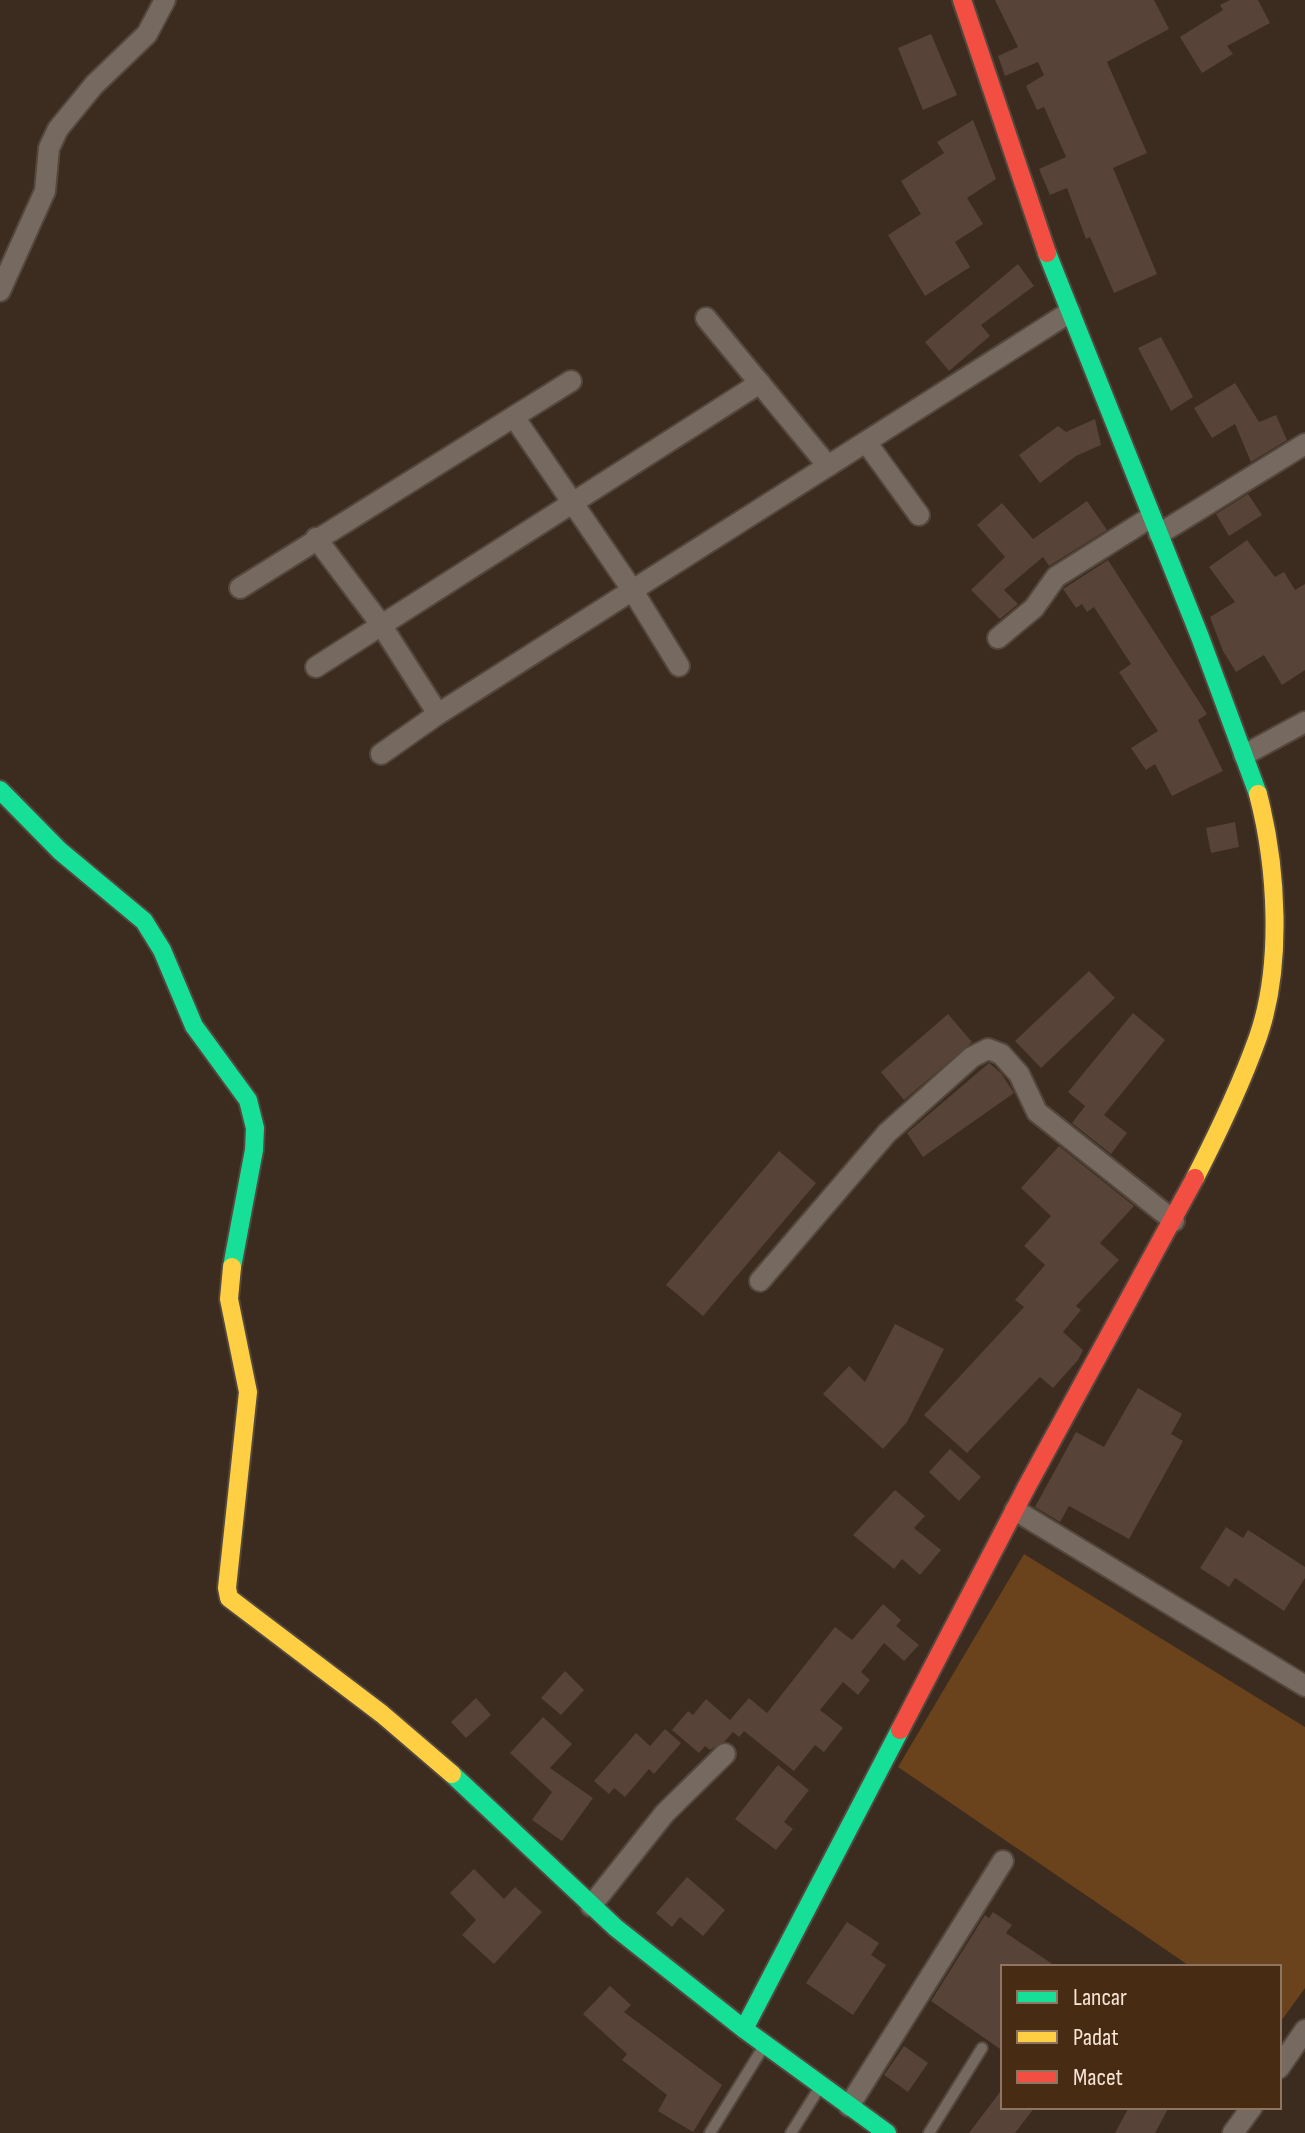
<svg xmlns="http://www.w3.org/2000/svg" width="1305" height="2133" font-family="'Sofia Sans Condensed',sans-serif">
  <rect width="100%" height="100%" fill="#3b2c1f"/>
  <path fill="#6a421c" d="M 1024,1554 L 1305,1727 L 1305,1988 L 1279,2024 L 1279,1967 L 1191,1967 L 898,1767 Z"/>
  <g fill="#574338">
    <path d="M 995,0 L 1154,0 L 1169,29 L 1107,62 L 1147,153 L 1113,168 L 1157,274 L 1114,293 L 1090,237 L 1086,239 L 1067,188 L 1050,195 L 1039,169 L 1066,157 L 1044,107 L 1037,110 L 1026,86 L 1044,75 L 1038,62 L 1005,76 L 998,56 L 1018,47 Z"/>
    <path d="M 1230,0 L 1258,0 L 1270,23 L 1227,46 L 1233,54 L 1202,73 L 1180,37 L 1223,10 L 1220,5 Z"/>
    <path d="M 931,34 L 957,95 L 923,110 L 898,48 Z"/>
    <path d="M 973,120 L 996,179 L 967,198 L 983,224 L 955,242 L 970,267 L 925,296 L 888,235 L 921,214 L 901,181 L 944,153 L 937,142 Z"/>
    <path d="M 1018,264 L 1034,286 L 981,325 L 990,336 L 949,371 L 925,342 Z"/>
    <path d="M 1161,337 L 1193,397 L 1171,411 L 1138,348 Z"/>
    <path d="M 1235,383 L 1259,422 L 1276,415 L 1287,440 L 1251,462 L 1235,424 L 1212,438 L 1194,408 Z"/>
    <path d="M 1095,419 L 1101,445 L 1076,456 L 1040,483 L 1019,455 L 1058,426 L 1066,432 Z"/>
    <path d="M 1248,494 L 1262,515 L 1229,536 L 1216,514 Z"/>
    <path d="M 1087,501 L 1107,530 L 1049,566 L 1043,557 L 1004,590 L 1018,604 L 1000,619 L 971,590 L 1005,557 L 977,525 L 1002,503 L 1033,539 Z"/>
    <path d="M 1247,540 L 1275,577 L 1284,572 L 1295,590 L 1305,584 L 1305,670 L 1282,685 L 1264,655 L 1236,672 L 1223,651 L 1210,617 L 1235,602 L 1209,567 Z"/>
    <path d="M 1108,560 L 1207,714 L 1198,720 L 1223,771 L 1172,796 L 1155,764 L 1146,770 L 1131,748 L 1158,731 L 1119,672 L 1131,664 L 1094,607 L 1087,612 L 1082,604 L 1076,608 L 1063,589 Z"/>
    <path d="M 1235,822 L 1239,847 L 1211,853 L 1206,828 Z"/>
    <path d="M 1089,971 L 1115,998 L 1041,1068 L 1015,1041 Z"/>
    <path d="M 1133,1013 L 1165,1040 L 1104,1115 L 1127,1133 L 1111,1154 L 1072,1123 L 1085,1106 L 1068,1092 Z"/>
    <path d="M 948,1014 L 972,1042 L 904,1100 L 881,1072 Z"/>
    <path d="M 989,1063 L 1001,1073 L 1014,1093 L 923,1157 L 907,1133 Z"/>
    <path d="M 1059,1146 L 1134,1206 L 1100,1243 L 1119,1260 L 1076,1306 L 1081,1310 L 1063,1332 L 1083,1350 L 1078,1360 L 1053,1388 L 1040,1377 L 967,1453 L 924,1415 L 1024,1307 L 1015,1300 L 1045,1265 L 1024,1246 L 1051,1216 L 1021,1188 Z"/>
    <path d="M 779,1151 L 816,1183 L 703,1316 L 666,1285 Z"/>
    <path d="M 895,1324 L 944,1349 L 907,1422 L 883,1449 L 823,1394 L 849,1366 L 865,1382 Z"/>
    <path d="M 1138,1388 L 1182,1414 L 1171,1434 L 1183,1441 L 1129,1539 L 1069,1506 L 1060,1522 L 1035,1507 L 1076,1432 L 1104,1447 Z"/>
    <path d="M 950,1449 L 981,1477 L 959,1501 L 929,1472 Z"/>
    <path d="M 895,1490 L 925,1516 L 914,1528 L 941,1550 L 920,1575 L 902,1559 L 894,1569 L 853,1535 Z"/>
    <path d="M 1226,1527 L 1243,1538 L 1248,1530 L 1305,1567 L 1305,1578 L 1284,1611 L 1235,1578 L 1229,1587 L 1200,1568 Z"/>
    <path d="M 883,1604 L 901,1620 L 896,1626 L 919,1645 L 904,1661 L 884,1643 L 861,1672 L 870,1680 L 858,1695 L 843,1682 L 820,1710 L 843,1728 L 824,1752 L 815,1745 L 794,1771 L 744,1731 L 739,1737 L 733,1732 L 725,1741 L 710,1750 L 705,1746 L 699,1753 L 672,1730 L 688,1711 L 693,1715 L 706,1699 L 730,1720 L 749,1698 L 767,1713 L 835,1627 L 852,1640 Z"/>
    <path d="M 565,1671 L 584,1690 L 561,1715 L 541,1698 Z"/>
    <path d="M 476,1698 L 491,1715 L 466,1738 L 451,1722 Z"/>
    <path d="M 543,1717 L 572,1744 L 550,1768 L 593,1798 L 562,1841 L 532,1820 L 552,1792 L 510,1753 Z"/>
    <path d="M 665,1729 L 681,1743 L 654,1774 L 649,1769 L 625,1797 L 614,1788 L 609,1794 L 594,1781 L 636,1733 L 650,1746 Z"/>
    <path d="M 778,1765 L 809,1790 L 784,1822 L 793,1829 L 776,1850 L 735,1819 Z"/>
    <path d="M 474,1869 L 504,1899 L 515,1887 L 542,1912 L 494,1964 L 462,1935 L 476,1920 L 450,1893 Z"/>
    <path d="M 687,1877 L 725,1910 L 703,1936 L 680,1917 L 672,1927 L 656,1913 Z"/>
    <path d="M 993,1912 L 1012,1925 L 1006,1933 L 1057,1967 L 1003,1967 L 1003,2051 L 931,2001 L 985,1915 L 989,1918 Z"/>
    <path d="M 847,1922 L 879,1943 L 871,1955 L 886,1965 L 853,2015 L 806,1983 Z"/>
    <path d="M 610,1986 L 631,2005 L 624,2012 L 722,2085 L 693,2132 L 658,2111 L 667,2095 L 622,2060 L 627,2054 L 583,2014 Z"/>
    <path d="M 904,2046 L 928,2063 L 908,2092 L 884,2075 Z"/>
    <path d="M 1003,2088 L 1003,2107 L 1035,2107 L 1015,2133 L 969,2133 Z"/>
    <path d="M 1129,2107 L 1169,2107 L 1155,2133 L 1115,2133 Z"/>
  </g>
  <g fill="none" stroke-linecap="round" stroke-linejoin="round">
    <g stroke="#54473d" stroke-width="14">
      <g id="lane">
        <path d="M 710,2133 L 764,2046"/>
        <path d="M 791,2133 L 820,2087"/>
        <path d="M 929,2133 L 982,2048"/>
      </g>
    </g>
    <g stroke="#54473d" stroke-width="24">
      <g id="street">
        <path d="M 0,291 L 45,191 L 49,148 L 58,129 L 94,85 L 147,34 L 165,0"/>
        <path d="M 706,318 L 828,466"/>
        <path d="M 514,417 L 633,591 L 679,666"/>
        <path d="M 866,442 L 919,515"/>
        <path d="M 1159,534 L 1305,444"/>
        <path d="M 316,538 L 380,623 L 438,714"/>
        <path d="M 240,588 L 571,381"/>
        <path d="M 998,638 L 1034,608 L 1056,577 L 1151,517"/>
        <path d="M 316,667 L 760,383"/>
        <path d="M 381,754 L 438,714 L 1070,312"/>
        <path d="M 1244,755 L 1305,722"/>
        <path d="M 760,1281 L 887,1133 L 972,1057 L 988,1049 L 1001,1054 L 1019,1074 L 1037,1112 L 1174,1221"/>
        <path d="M 1015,1510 L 1305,1686"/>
        <path d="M 591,1906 L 665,1813 L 725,1754"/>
        <path d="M 1279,2068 L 1305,2030"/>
        <path d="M 849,2106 L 1003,1861"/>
        <path d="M 1233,2133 L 1252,2107"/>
      </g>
    </g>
    <g stroke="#54473d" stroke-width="22">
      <g id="fast">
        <path d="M 1047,253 L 1200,637 L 1258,794"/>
        <path d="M 0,790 L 60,851 L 144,921 L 162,950 L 194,1026 L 248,1100 L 255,1128 L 254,1150 L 232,1267"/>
        <path d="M 452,1774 L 616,1928 L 744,2029"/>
        <path d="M 887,2133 L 744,2029 L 900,1730"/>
      </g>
    </g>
    <g stroke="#54473d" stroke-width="22">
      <g id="slow">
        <path d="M 1195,1178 C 1218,1133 1241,1085 1258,1037 C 1283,965 1277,867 1258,794"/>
        <path d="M 232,1267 L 229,1299 L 248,1392 L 227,1588 L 229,1598 L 382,1714 L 452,1774"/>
      </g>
    </g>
    <g stroke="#54473d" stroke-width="22">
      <g id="jam">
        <path d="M 962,0 L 1047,253"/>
        <path d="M 900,1730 L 1026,1488 L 1195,1178"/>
      </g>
    </g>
    <use href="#lane" stroke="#766a60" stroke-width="10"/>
    <use href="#street" stroke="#766a60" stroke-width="20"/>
    <use href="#fast" stroke="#16e098" stroke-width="18"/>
    <use href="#slow" stroke="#ffcf43" stroke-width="18"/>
    <use href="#jam" stroke="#f24e42" stroke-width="18"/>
  </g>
  <rect x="1001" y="1965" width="280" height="144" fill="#472b13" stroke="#8d7561" stroke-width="2"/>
  <rect x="1017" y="1991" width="40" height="12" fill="#16e098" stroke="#8d7561" stroke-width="2"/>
  <text x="1073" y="2005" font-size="24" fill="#f7e5d7">Lancar</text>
  <rect x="1017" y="2031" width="40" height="12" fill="#ffcf43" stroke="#8d7561" stroke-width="2"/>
  <text x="1073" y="2045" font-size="24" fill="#f7e5d7">Padat</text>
  <rect x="1017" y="2071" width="40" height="12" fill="#f24e42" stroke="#8d7561" stroke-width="2"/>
  <text x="1073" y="2085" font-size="24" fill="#f7e5d7">Macet</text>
</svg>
